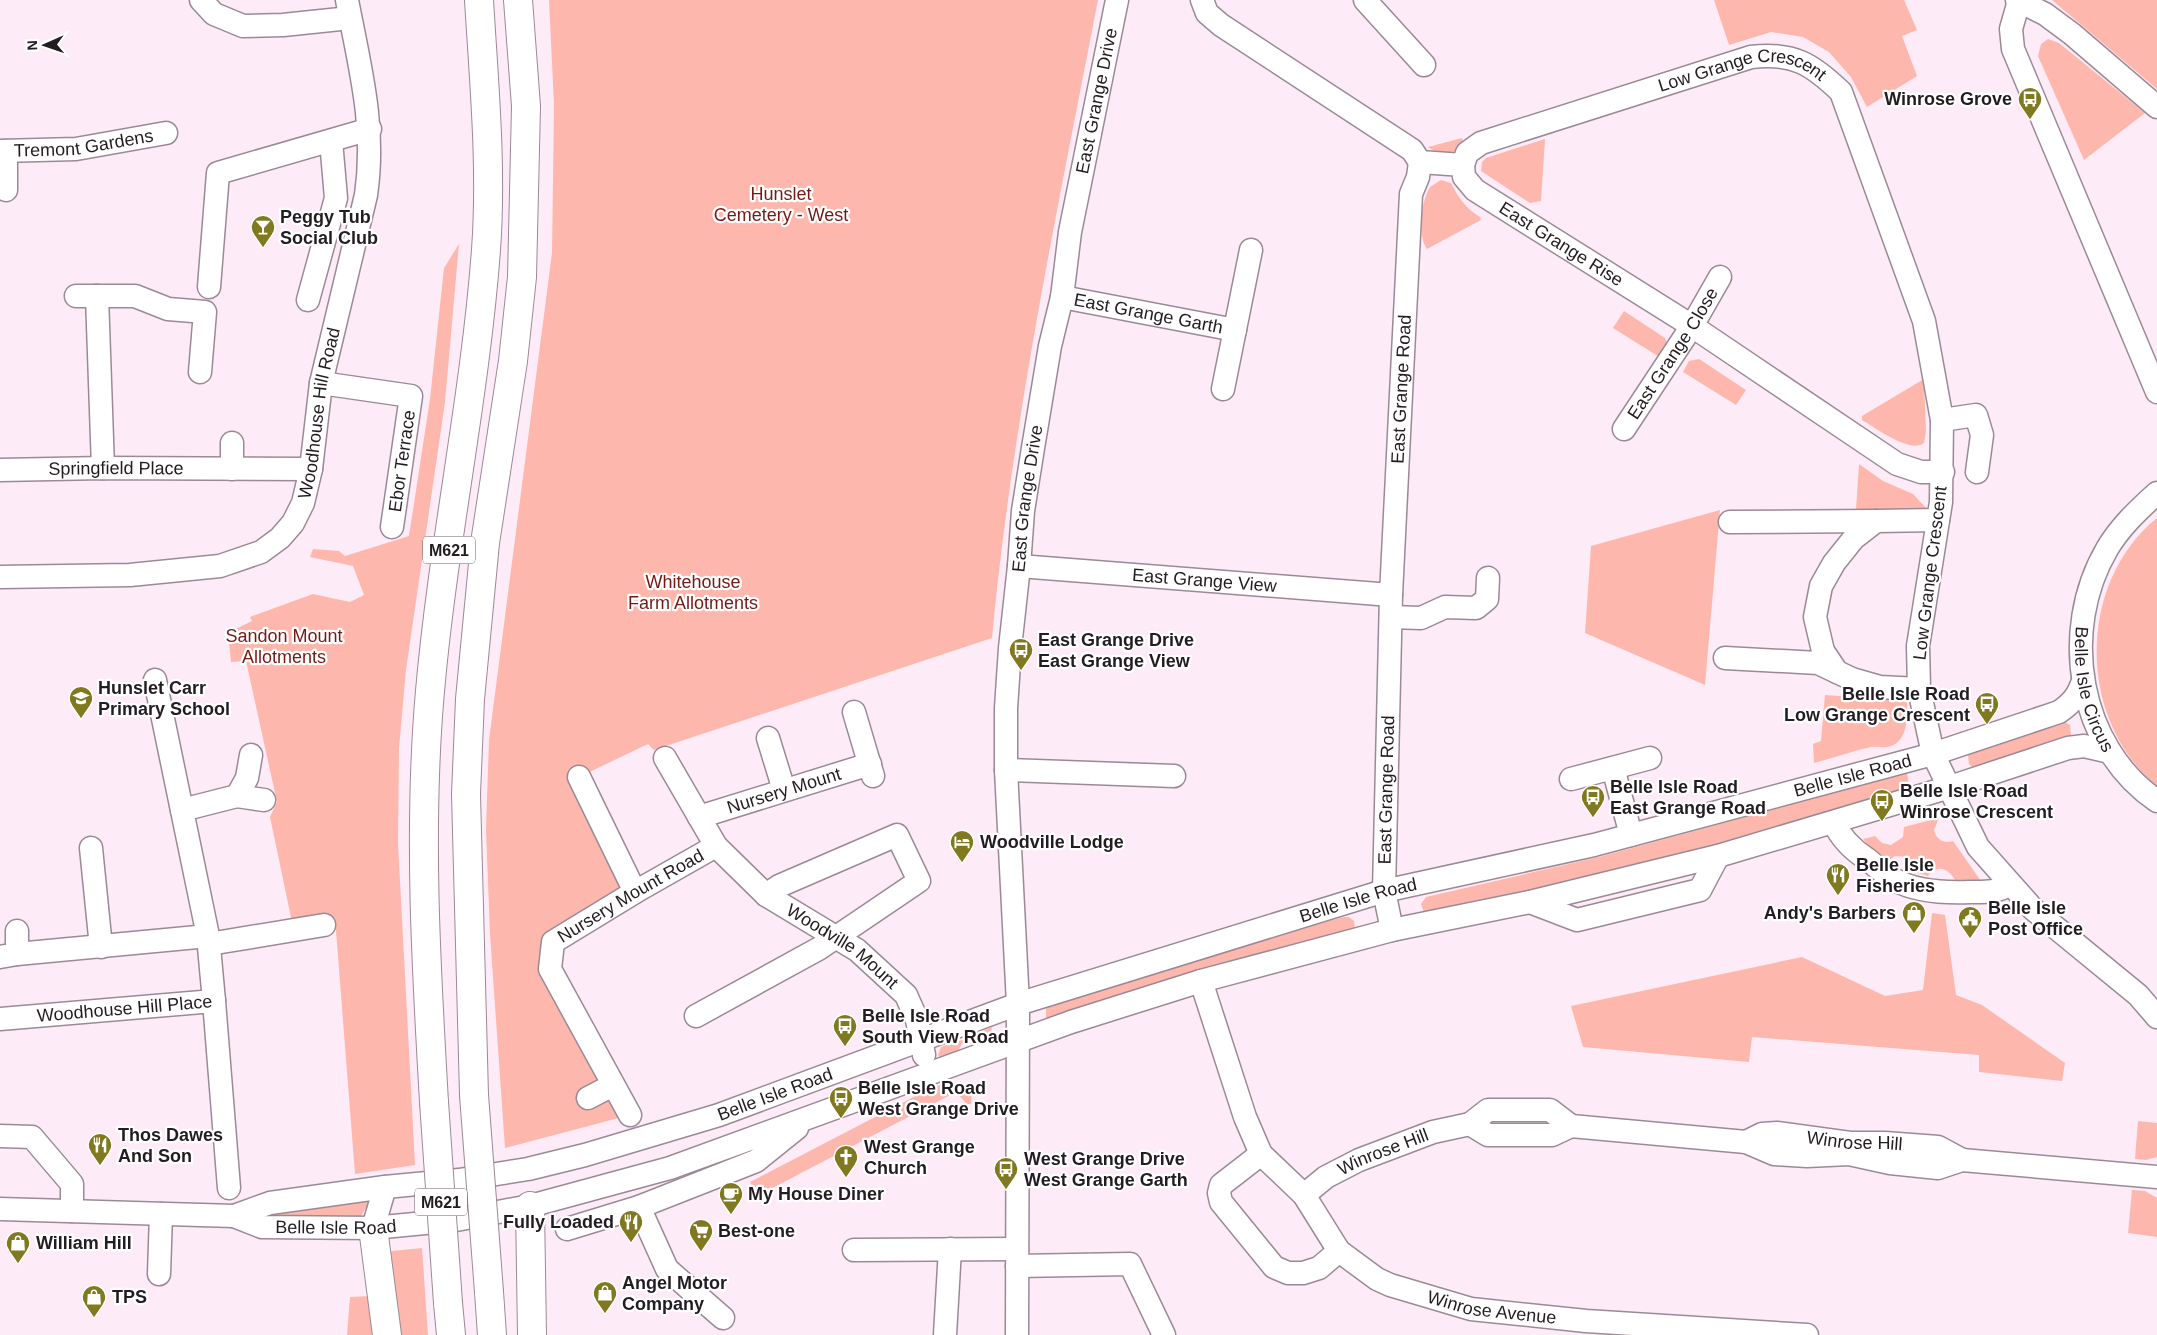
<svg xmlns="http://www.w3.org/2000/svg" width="2157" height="1335" font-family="Helvetica,sans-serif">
  <rect width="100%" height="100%" fill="#feebf8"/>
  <g fill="#feb7ac">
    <path d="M 549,0 L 1098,0 C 1057,212 1012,423 992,638 L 654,750 L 648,744 L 579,777 L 635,892 L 553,942 L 550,969 L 630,1115 L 505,1148 L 490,934 L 486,830 L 489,740 L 552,253 L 554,105 Z"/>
    <path d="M 1714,0 L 1904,0 L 1917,30 L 1902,36 L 1917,76 L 1867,107 L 1851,77 L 1829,52 L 1803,37 L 1771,32 L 1729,45 Z"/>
    <path d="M 2052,0 L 2157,0 L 2157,89 Z"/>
    <path d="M 2048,39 L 2059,43 L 2145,113 L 2084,160 L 2038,56 L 2041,44 Z"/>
    <path d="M 1462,138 L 1463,142 L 1460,150 C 1449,153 1438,155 1428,147 Z"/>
    <path d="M 1545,139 L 1541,201 L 1530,203 L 1481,171 L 1482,162 L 1486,158 Z"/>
    <path d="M 1441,180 L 1451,183 C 1459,198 1465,208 1480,217 L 1481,220 L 1427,249 C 1417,234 1421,202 1430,187 Z"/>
    <path d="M 459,244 L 445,402 L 406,670 L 399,748 L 398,843 L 415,1165 L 355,1174 L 335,918 L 292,922 L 270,817 L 277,802 L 246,661 L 231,662 L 228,633 L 252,621 L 250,617 L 313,594 L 350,602 L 364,595 L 353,566 L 310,557 L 313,549 L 339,551 L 345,556 L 409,536 L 430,399 L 444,268 Z"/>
    <path d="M 1624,311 L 1665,338 L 1668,346 L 1661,358 L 1613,328 Z"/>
    <path d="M 1699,359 L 1746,390 L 1736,405 L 1683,372 L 1689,361 Z"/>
    <path d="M 1924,379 L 1926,431 L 1924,443 C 1910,454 1876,428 1862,420 L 1862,416 Z"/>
    <path d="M 1859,464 L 1883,481 L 1913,494 L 1927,509 L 1856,509 Z"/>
    <path d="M 1720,510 L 1705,685 L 1585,633 L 1591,546 Z"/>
    <path d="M 2157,518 L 2157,786 C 2077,721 2076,583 2157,518 Z"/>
    <path d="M 1825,695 L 1907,701 C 1908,716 1908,744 1887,747 C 1882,748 1877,746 1871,747 C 1852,751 1833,758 1814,763 L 1813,744 L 1821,741 Z"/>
    <path d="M 2063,721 L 2070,725 L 2071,735 L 2068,738 L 1973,768 L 1969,764 L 1968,755 L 1971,752 Z"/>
    <path d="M 1907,773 L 1910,791 L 1604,876 L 1424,913 L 1421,904 L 1426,897 L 1599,857 Z"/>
    <path d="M 1939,818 L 1934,830 C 1936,839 1943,844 1953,841 L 1981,881 L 1955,880 C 1948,868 1937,864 1928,876 L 1914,872 L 1913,866 L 1906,857 L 1895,856 L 1889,860 L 1868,846 L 1863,839 L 1875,836 L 1882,843 L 1891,845 L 1903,837 L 1904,827 Z"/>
    <path d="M 1932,913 L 1945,915 L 1956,995 L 1982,1005 L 2065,1063 L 2062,1081 L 1979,1072 L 1979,1055 L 1752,1037 L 1749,1062 L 1583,1047 L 1571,1006 L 1802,957 L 1885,996 L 1923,990 Z"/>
    <path d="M 1344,917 L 1349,917 L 1354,921 L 1355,929 L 1047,1019 L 1046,1017 L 1046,1009 L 1049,1005 L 1230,947 Z"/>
    <path d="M 992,1027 L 989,1041 L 969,1053 L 978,1033 Z"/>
    <path d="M 965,1039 L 956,1054 L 941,1059 L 938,1055 L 941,1047 Z"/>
    <path d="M 943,1084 L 955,1085 L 972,1091 L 971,1104 L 967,1104 L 956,1092 L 757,1196 L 750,1182 L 931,1088 Z"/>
    <path d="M 2138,1121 L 2157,1123 L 2157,1157 L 2146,1160 L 2135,1159 Z"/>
    <path d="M 2132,1190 L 2145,1191 L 2157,1198 L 2157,1237 L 2128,1233 Z"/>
    <path d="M 371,1200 L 361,1216 L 304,1218 L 263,1216 Z"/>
    <path d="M 422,1248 L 428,1335 L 396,1335 L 385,1257 L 392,1251 Z"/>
    <path d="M 371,1296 L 376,1335 L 347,1335 L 350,1297 Z"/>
  </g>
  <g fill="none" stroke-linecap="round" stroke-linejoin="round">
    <g stroke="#9b8a96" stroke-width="25">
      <g id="minor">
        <path d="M 201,0 L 214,14 L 243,26 L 283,25 L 350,18"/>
        <path id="s1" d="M 1202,0 L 1207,13 L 1221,25 L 1412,150 L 1420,162 L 1463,165 L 1464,177 L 1475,190 L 1692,326 L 1897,464 L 1921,472 L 1943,472"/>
        <path d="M 1365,0 L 1424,65"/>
        <path d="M 2017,0 L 2045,14 L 2072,34 L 2157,107"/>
        <path d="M 2019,1 L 2011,29 L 2013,49 L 2157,392"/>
        <path id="s2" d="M 0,151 L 76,149 L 166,133"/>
        <path d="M 6,151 L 6,190"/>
        <path id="s3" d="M 1463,165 L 1467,153 L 1481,143 L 1751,57 C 1793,52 1812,64 1841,92 L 1924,321 L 1942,420 L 1941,502 L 1918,646 L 1919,689 L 1933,754 L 1978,847 L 2033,909 L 2138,995 L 2157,1017"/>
        <path d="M 209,287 L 218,173 L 370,129"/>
        <path d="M 76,296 L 135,296 L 168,309 L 205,312 L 200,372"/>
        <path d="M 97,296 L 103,468"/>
        <path id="s4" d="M 1062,297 L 1235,330"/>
        <path d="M 308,300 L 336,198 L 331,141"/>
        <path d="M 321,383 L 411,396 L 392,527"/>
        <path d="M 1223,389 L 1251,250"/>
        <path d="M 1942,420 L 1976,415 L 1982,435 L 1977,472"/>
        <path id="s5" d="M 1624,429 L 1692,326 L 1720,277"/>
        <path d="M 232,469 L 232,443"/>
        <path id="s6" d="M 0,470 L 103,468 L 311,469"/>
        <path id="s7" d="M 2157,493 C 2138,510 2120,527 2107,549 C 2059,631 2078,747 2157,801"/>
        <path d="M 1730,522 L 1876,521"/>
        <path id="s8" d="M 1019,566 L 1391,595"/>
        <path id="s9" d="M 0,577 L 130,575 L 220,566 L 261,552 L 280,538 L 293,523 L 303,503 L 311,469 L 321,383 L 366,195 C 376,126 360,68 347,0"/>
        <path d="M 1391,617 L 1421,618 L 1445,607 L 1476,608 L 1487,599 L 1488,578"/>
        <path d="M 1725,658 L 1818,663 L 1852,679 L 1880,687 L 1919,689"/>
        <path d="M 1837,672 L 1823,651 L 1815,617 L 1821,586 L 1834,563 L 1854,538 L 1876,521 L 1938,520"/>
        <path d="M 854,712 L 873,776"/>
        <path d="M 768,738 L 784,790"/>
        <path id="s10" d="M 665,758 L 716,846 L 766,895 L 857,950 L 906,995 L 917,1020 L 924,1055"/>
        <path d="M 1613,768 L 1631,835"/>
        <path d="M 1006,770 L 1174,776"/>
        <path d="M 579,777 L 635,892"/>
        <path d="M 1571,779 L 1650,758"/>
        <path d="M 237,796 L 264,800"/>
        <path d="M 182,810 L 237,796 L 247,778 L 251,755"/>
        <path id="s11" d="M 699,817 L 870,764"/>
        <path d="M 1834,823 C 1841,838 1853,850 1867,859 C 1876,866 1885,875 1895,880 C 1917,892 1945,893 1970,892 C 1985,892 1997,893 2010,884"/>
        <path d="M 91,848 L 101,947"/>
        <path d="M 1530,902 L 1577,920 L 1700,890 L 1718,856"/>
        <path id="s12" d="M 1392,930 L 1384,891 L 1391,595 L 1411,194 L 1418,177 L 1420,162"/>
        <path d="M 209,944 L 324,925"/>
        <path d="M 17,954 L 208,936"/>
        <path d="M 0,957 L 17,954 L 17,931"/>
        <path id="s13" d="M 1201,981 L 1245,1117 L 1261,1154 L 1304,1195 L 1339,1251 L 1377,1279 L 1390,1285 L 1471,1309 L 1586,1321 L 1807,1335"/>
        <path d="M 214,1001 L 229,1188"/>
        <path d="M 696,1016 L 820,948 L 919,881 L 897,835 L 779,886 L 766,895"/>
        <path id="s14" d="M 0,1019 L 214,1001 L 208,936 L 155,680"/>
        <path d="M 588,1098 L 613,1085"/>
        <path id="s15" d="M 630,1115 L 550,969 L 553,942 L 635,892 L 716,846"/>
        <path d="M 1470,1124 L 1488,1135 L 1552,1135 L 1571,1126 L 1746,1142 L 1774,1154 L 1807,1156 L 1849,1154 L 1890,1163 L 1938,1168 L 1962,1160 L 2157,1177"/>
        <path d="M 0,1136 L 32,1137 L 72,1184 L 72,1211"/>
        <path id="s16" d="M 1746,1142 L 1762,1134 L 1777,1133 L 1850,1143 L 1885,1143 L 1938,1147 L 1962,1160"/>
        <path d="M 1261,1154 L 1221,1185 L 1219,1193 L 1221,1202 L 1274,1267 L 1288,1273 L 1303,1273 L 1319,1268 L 1339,1251"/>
        <path id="s17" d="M 1304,1195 L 1326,1177 L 1359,1160 L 1433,1132 L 1470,1124 L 1488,1110 L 1550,1110 L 1571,1126"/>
        <path d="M 639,1207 L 667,1269 L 723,1318"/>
        <path id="s18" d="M 0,1209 L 234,1216 L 270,1203 L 385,1187 L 459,1180 L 528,1169 L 585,1155 L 719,1115 L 1018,1004 L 1384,891 L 1594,845 L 1933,754 L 2059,712 C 2072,703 2078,696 2083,681"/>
        <path id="s19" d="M 234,1216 L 262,1227 L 373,1228 L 456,1220 L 530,1206 L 670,1168 L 1071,1022 L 1201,981 L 1392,930 L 1530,902 L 1718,856 L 1950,787 L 2068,748 L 2084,746 L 2110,752"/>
        <path d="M 373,1228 L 385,1187"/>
        <path d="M 567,1229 L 639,1207 L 756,1161 L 797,1128"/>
        <path d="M 854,1250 L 1017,1249"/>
        <path d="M 1017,1266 L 1130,1264 L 1164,1335"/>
        <path d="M 159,1274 L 161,1214"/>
        <path d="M 945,1335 L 950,1249"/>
        <path id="s20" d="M 1017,1335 L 1018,1004 L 1006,770 L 1006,708 L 1010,648 L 1019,566 L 1023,511 L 1033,448 L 1050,346 L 1062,297 L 1070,232 L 1117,0"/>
      </g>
    </g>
    <g stroke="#9b8a96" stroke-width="30">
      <g id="highway">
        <path d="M 474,1095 L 466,794 L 470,699 L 485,543 L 513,361 L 522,277 L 526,106 L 518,0"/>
        <path d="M 434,1102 C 426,965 418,827 430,691 C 443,543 475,398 486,250 C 492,167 484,83 479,0"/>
        <path d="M 530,1206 L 532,1335"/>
        <path d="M 373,1228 L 387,1335"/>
        <path d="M 489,1292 L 492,1335"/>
        <path d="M 448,1303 L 451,1335"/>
      </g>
    </g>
    <use href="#minor" stroke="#fff" stroke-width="22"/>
    <use href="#highway" stroke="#fff" stroke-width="28"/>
    <g stroke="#9b8a96" stroke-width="30" stroke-linecap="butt">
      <g id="highway-bridge">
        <path d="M 474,1095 L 489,1292"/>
        <path d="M 434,1102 L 448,1303"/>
      </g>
    </g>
    <use href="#highway-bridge" stroke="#fff" stroke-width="28"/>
  </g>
  <defs>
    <g id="bus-pin" transform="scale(1.25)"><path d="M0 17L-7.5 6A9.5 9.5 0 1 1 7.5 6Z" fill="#80791f" stroke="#fff"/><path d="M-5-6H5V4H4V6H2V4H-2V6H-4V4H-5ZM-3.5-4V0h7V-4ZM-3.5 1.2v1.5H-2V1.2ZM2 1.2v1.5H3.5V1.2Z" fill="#fff"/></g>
    <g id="bar-pin" transform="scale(1.25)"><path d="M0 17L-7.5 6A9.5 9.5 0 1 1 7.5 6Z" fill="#80791f" stroke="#fff"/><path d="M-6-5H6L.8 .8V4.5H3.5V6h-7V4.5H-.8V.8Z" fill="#fff"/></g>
    <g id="school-pin" transform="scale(1.25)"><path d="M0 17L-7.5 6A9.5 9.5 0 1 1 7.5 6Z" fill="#80791f" stroke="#fff"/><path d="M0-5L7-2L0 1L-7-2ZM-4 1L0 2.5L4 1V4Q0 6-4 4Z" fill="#fff"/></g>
    <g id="hotel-pin" transform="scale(1.25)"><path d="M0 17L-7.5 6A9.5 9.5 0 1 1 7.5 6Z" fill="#80791f" stroke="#fff"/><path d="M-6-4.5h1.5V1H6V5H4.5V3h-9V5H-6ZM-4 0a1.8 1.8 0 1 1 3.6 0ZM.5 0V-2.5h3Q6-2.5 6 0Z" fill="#fff"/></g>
    <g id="restaurant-pin" transform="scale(1.25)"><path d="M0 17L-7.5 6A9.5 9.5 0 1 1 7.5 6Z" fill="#80791f" stroke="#fff"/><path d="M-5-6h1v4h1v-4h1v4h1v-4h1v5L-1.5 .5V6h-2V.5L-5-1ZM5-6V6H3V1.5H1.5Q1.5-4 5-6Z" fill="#fff"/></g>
    <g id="shop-pin" transform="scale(1.25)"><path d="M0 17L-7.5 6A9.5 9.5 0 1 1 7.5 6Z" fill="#80791f" stroke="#fff"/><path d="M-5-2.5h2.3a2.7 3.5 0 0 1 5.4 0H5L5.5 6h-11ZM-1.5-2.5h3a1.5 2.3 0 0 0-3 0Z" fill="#fff"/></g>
    <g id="civic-pin" transform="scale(1.25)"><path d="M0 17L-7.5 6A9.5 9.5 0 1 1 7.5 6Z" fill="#80791f" stroke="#fff"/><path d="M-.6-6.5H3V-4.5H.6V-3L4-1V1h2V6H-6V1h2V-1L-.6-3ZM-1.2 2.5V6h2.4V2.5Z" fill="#fff"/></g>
    <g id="church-pin" transform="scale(1.25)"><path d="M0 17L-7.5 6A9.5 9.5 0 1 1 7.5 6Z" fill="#80791f" stroke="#fff"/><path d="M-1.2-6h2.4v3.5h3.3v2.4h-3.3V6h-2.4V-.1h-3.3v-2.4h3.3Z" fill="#fff"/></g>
    <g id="cafe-pin" transform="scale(1.25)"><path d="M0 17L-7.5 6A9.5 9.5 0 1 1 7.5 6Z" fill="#80791f" stroke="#fff"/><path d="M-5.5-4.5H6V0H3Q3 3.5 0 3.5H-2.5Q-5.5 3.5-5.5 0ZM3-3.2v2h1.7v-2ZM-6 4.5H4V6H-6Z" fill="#fff"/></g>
    <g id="supermarket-pin" transform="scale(1.25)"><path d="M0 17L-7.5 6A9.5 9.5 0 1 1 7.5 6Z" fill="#80791f" stroke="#fff"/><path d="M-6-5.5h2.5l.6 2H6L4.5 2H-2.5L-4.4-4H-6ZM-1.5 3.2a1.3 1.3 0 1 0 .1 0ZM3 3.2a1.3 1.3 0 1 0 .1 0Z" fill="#fff"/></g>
  </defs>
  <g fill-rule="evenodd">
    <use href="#bus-pin" x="2030" y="99"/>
    <use href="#bar-pin" x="263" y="227"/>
    <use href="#bus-pin" x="1021" y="650"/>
    <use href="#school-pin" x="81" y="698"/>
    <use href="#bus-pin" x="1987" y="704"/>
    <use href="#bus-pin" x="1593" y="797"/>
    <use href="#bus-pin" x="1882" y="801"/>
    <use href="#hotel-pin" x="962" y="842"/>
    <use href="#restaurant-pin" x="1838" y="875"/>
    <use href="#shop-pin" x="1914" y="913"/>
    <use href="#civic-pin" x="1970" y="918"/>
    <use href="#bus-pin" x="845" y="1026"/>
    <use href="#bus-pin" x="841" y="1098"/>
    <use href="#restaurant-pin" x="100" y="1145"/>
    <use href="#church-pin" x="846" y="1157"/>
    <use href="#bus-pin" x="1006" y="1169"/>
    <use href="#cafe-pin" x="731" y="1194"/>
    <use href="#restaurant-pin" x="631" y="1222"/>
    <use href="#supermarket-pin" x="701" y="1231"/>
    <use href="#shop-pin" x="18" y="1243"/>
    <use href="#shop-pin" x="605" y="1293"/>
    <use href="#shop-pin" x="94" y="1297"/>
  </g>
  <g text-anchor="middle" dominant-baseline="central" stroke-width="4.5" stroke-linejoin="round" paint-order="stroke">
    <g fill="#fff" stroke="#656064" stroke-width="1">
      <rect x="423" y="536.5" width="52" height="27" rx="4"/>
      <rect x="415" y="1188.5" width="52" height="27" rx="4"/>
    </g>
    <g font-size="16" font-weight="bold" fill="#231c21">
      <text x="449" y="550">M621</text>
      <text x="441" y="1202">M621</text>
    </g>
    <g font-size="18" fill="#231c21" stroke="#fff">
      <text stroke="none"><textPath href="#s3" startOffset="304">Low Grange Crescent</textPath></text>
      <text stroke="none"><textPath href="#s20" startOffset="1242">East Grange Drive</textPath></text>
      <text stroke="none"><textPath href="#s2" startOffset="84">Tremont Gardens</textPath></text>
      <text stroke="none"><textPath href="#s1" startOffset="449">East Grange Rise</textPath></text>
      <text stroke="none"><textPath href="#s4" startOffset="88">East Grange Garth</textPath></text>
      <text stroke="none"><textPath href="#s5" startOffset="90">East Grange Close</textPath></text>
      <text stroke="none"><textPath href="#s12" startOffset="542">East Grange Road</textPath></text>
      <text stroke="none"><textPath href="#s9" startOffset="421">Woodhouse Hill Road</textPath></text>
      <text transform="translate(402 461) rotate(-82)">Ebor Terrace</text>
      <text stroke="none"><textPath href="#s6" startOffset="116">Springfield Place</textPath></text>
      <text stroke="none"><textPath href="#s20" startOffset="838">East Grange Drive</textPath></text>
      <text transform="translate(1930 573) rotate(-83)">Low Grange Crescent</text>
      <text stroke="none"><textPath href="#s8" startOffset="186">East Grange View</textPath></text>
      <text stroke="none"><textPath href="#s7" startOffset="222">Belle Isle Circus</textPath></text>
      <text stroke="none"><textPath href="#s18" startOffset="1916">Belle Isle Road</textPath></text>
      <text stroke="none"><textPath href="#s12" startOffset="141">East Grange Road</textPath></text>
      <text stroke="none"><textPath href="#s11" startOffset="89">Nursery Mount</textPath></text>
      <text stroke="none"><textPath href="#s15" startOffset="284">Nursery Mount Road</textPath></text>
      <text stroke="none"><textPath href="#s18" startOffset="1406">Belle Isle Road</textPath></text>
      <text stroke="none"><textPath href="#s10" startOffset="264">Woodville Mount</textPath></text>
      <text stroke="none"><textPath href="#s14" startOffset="125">Woodhouse Hill Place</textPath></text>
      <text stroke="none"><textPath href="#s18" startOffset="791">Belle Isle Road</textPath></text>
      <text stroke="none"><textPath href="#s16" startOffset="111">Winrose Hill</textPath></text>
      <text stroke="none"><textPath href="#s17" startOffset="91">Winrose Hill</textPath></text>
      <text stroke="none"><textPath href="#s19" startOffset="104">Belle Isle Road</textPath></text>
      <text stroke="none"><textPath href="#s13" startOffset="475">Winrose Avenue</textPath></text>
    </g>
    <g font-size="18" font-weight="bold" fill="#231c21" stroke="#fff" text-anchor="start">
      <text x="2012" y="99" text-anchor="end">Winrose Grove</text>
      <text x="280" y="217">Peggy Tub<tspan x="280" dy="21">Social Club</tspan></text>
      <text x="1038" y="640">East Grange Drive<tspan x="1038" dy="21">East Grange View</tspan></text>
      <text x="98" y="688">Hunslet Carr<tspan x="98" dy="21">Primary School</tspan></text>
      <text x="1970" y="694" text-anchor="end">Belle Isle Road<tspan x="1970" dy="21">Low Grange Crescent</tspan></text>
      <text x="1610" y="787">Belle Isle Road<tspan x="1610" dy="21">East Grange Road</tspan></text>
      <text x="1900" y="791">Belle Isle Road<tspan x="1900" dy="21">Winrose Crescent</tspan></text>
      <text x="980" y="842">Woodville Lodge</text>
      <text x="1856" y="865">Belle Isle<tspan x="1856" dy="21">Fisheries</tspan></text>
      <text x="1988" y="908">Belle Isle<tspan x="1988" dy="21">Post Office</tspan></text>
      <text x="1896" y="913" text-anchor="end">Andy's Barbers</text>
      <text x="862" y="1016">Belle Isle Road<tspan x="862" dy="21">South View Road</tspan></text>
      <text x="858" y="1088">Belle Isle Road<tspan x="858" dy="21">West Grange Drive</tspan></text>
      <text x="118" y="1135">Thos Dawes<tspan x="118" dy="21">And Son</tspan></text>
      <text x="864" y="1147">West Grange<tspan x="864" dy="21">Church</tspan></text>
      <text x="1024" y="1159">West Grange Drive<tspan x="1024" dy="21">West Grange Garth</tspan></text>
      <text x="748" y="1194">My House Diner</text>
      <text x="614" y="1222" text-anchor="end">Fully Loaded</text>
      <text x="718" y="1231">Best-one</text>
      <text x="36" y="1243">William Hill</text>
      <text x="622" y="1283">Angel Motor<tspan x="622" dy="21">Company</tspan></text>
      <text x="112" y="1297">TPS</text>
    </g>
    <g font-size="18" fill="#731a14" stroke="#fff">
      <text x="781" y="194">Hunslet<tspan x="781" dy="21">Cemetery - West</tspan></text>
      <text x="693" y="582">Whitehouse<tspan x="693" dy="21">Farm Allotments</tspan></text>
      <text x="284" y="636">Sandon Mount<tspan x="284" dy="21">Allotments</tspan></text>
    </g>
  </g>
  <g transform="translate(45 45) rotate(268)" stroke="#ffffff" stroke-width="4" paint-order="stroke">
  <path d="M0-4L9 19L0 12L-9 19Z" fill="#231c21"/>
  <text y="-8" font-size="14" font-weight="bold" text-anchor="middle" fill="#231c21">N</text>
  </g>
</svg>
